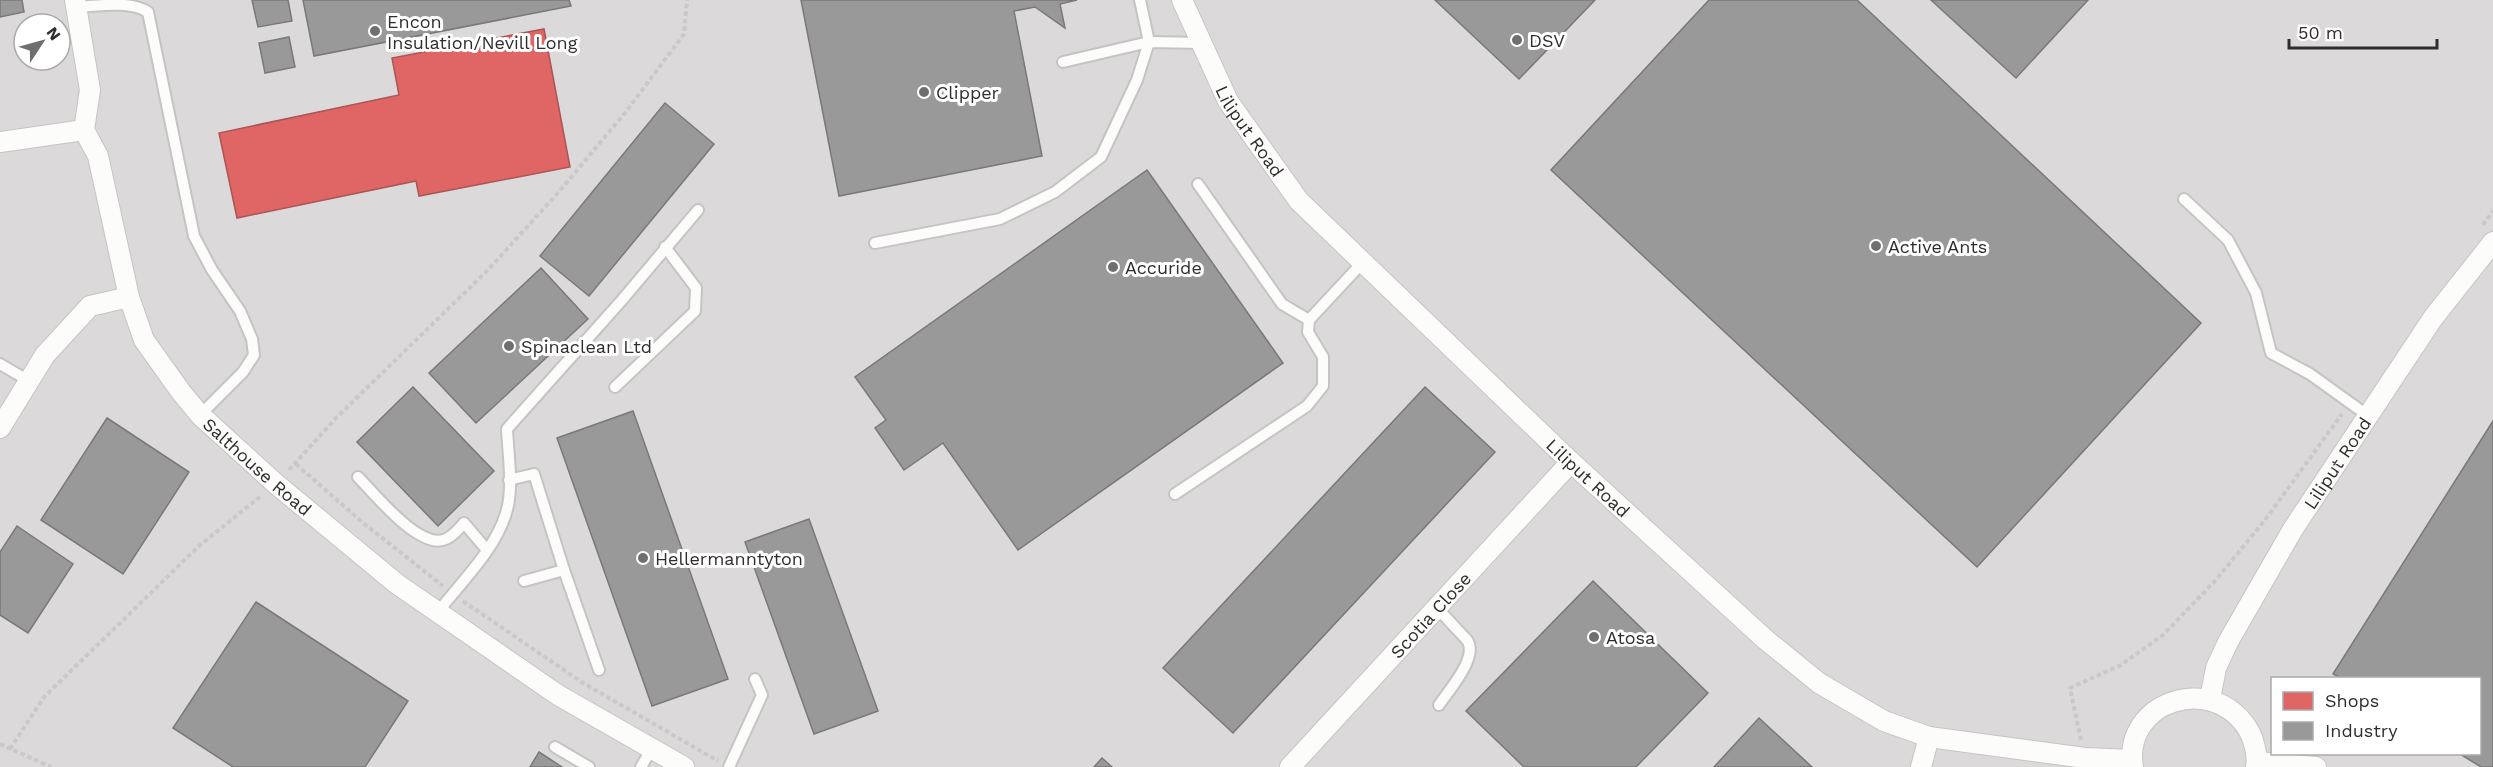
<svg xmlns="http://www.w3.org/2000/svg" width="2493" height="767" font-family="'Work Sans',sans-serif">
  <rect width="100%" height="100%" fill="#ece8e4"/>
  <path fill="#dcd9db" fill-rule="evenodd" d="M 0,0 L 2493,0 L 2493,767 L 0,767 ZM 24,24 L 60,24 L 60,60 L 24,60 ZM 2272,678 L 2480,678 L 2480,754 L 2272,754 Z"/>
  <path fill="#e06666" stroke="#ab5555" stroke-width="1.5" d="M 544,29 L 570,167 L 419,196 L 416,181 L 237,218 L 219,133 L 399,95 L 392,58 Z"/>
  <g fill="#999" stroke="#797979" stroke-width="1.5">
    <path d="M 0,0 L 22,0 L 24,12 L 0,17 Z"/>
    <path d="M 252,0 L 288,0 L 292,21 L 258,27 Z"/>
    <path d="M 303,0 L 569,0 L 571,6 L 314,56 Z"/>
    <path d="M 801,0 L 1077,0 L 1060,4 L 1065,28 L 1035,7 L 1014,11 L 1042,156 L 839,196 Z"/>
    <path d="M 1435,0 L 1595,0 L 1519,79 Z"/>
    <path d="M 1709,0 L 1857,0 L 2201,323 L 1977,567 L 1551,170 Z"/>
    <path d="M 1931,0 L 2088,0 L 2016,78 Z"/>
    <path d="M 289,37 L 295,67 L 265,73 L 259,43 Z"/>
    <path d="M 665,103 L 714,144 L 589,296 L 540,256 Z"/>
    <path d="M 1147,170 L 1283,363 L 1018,550 L 943,443 L 904,470 L 875,428 L 886,420 L 855,377 Z"/>
    <path d="M 541,268 L 588,319 L 476,423 L 429,373 Z"/>
    <path d="M 413,387 L 494,471 L 438,526 L 357,442 Z"/>
    <path d="M 1425,387 L 1495,452 L 1233,733 L 1163,668 Z"/>
    <path d="M 633,411 L 728,679 L 652,706 L 557,438 Z"/>
    <path d="M 107,418 L 189,472 L 123,574 L 41,520 Z"/>
    <path d="M 2493,421 L 2493,767 L 2481,767 L 2460,754 L 2480,754 L 2480,678 L 2341,678 L 2333,674 Z"/>
    <path d="M 809,519 L 878,711 L 814,734 L 745,542 Z"/>
    <path d="M 17,526 L 73,564 L 28,633 L 0,615 L 0,552 Z"/>
    <path d="M 1593,581 L 1708,693 L 1636,767 L 1524,767 L 1466,711 Z"/>
    <path d="M 256,602 L 408,701 L 365,767 L 233,767 L 173,728 Z"/>
    <path d="M 1759,718 L 1812,767 L 1714,767 Z"/>
    <path d="M 539,752 L 562,767 L 530,767 Z"/>
    <path d="M 1102,758 L 1112,767 L 1094,767 Z"/>
  </g>
  <g fill="none" stroke-linecap="round" stroke-linejoin="round">
    <g stroke="#c5c4c5" stroke-width="14">
      <g id="service">
        <path d="M 76,7 C 98,6 130,0 148,12 L 194,236 L 212,270 L 240,311 L 252,339 L 254,355 L 243,372 L 200,415"/>
        <path d="M 1063,62 L 1149,42 L 1202,43"/>
        <path d="M 1198,184 L 1282,304 L 1309,320"/>
        <path d="M 2184,199 L 2228,240 L 2256,293 L 2271,353 L 2310,374 L 2360,410"/>
        <path d="M 875,243 L 1000,219 L 1055,192 L 1101,157 L 1137,80 L 1149,42 L 1140,0"/>
        <path d="M 0,364 L 29,381"/>
        <path d="M 615,387 L 695,311 L 696,288 L 665,247"/>
        <path d="M 358,477 C 375,494 420,551 446,539 C 453,536 459,529 464,523 L 487,550"/>
        <path d="M 509,480 L 534,474 L 564,570 L 599,670"/>
        <path d="M 1175,494 L 1307,406 L 1323,386 L 1323,357 L 1308,332 L 1309,320 L 1363,262"/>
        <path d="M 524,581 L 564,570"/>
        <path d="M 1437,608 L 1467,640 C 1479,657 1449,690 1439,705"/>
        <path d="M 438,612 C 462,581 495,550 506,513 C 514,489 508,454 507,429 L 622,300 L 698,210"/>
        <path d="M 555,747 L 589,767"/>
        <path d="M 641,767 L 651,750"/>
        <path d="M 729,767 L 762,695 L 755,679"/>
      </g>
    </g>
    <g stroke="#c5c4c5" stroke-width="22">
      <g id="minor">
        <path id="s1" d="M 75,0 L 90,90 L 84,130 L 98,156 L 129,297 L 144,340 L 181,392 L 200,415 L 276,484 L 397,584 L 558,695 L 684,767"/>
        <path id="s2" d="M 1182,0 L 1228,101 L 1299,201 L 1571,462 L 1766,640 L 1819,683 L 1884,721 L 1929,737 L 2085,758 L 2132,760"/>
        <path d="M 0,142 L 84,130"/>
        <path d="M 0,428 L 45,355 L 90,306 L 129,297"/>
        <path id="s3" d="M 2210,699 L 2216,668 L 2228,642 L 2293,529 L 2433,318 L 2493,242"/>
        <path d="M 2257,762 L 2316,767"/>
        <path id="s4" d="M 1290,767 L 1571,462"/>
        <path d="M 1921,767 L 1929,737"/>
        <path d="M 2133,767 C 2122,701 2214,671 2249,731 C 2254,740 2258,756 2256,767"/>
      </g>
    </g>
    <g stroke="#c9c9c8" stroke-width="4" stroke-dasharray="4.5 3" stroke-linecap="butt">
      <path d="M 2483,225 L 2493,211"/>
      <path d="M 296,464 L 362,522 L 443,586"/>
      <path d="M 289,470 L 336,418 L 488,270 L 557,194 L 625,113 L 684,34 L 687,0"/>
      <path d="M 463,601 L 583,683 L 718,761"/>
      <path d="M 2081,740 L 2070,688 L 2121,665 L 2163,635 L 2215,581 L 2265,520 L 2342,414"/>
      <path d="M 0,744 L 51,767"/>
      <path d="M 10,749 L 44,697 L 199,546 L 261,496"/>
    </g>
    <use href="#service" stroke="#fcfcfb" stroke-width="10"/>
    <use href="#minor" stroke="#fcfcfb" stroke-width="20"/>
  </g>
  <g fill="#706f6e" stroke="#fff" stroke-width="2">
    <circle cx="375" cy="31" r="6"/>
    <circle cx="1517" cy="40" r="6"/>
    <circle cx="924" cy="92" r="6"/>
    <circle cx="1876" cy="246" r="6"/>
    <circle cx="1113" cy="267" r="6"/>
    <circle cx="509" cy="346" r="6"/>
    <circle cx="643" cy="558" r="6"/>
    <circle cx="1594" cy="637" r="6"/>
  </g>
  <g text-anchor="middle" dominant-baseline="central" stroke-width="6" stroke-linejoin="round" paint-order="stroke">
    <g font-size="18" fill="#2e2e2e" stroke="#fff" text-anchor="start">
      <text x="387" y="21">Encon<tspan x="387" dy="21">Insulation/Nevill Long</tspan></text>
      <text x="1529" y="40">DSV</text>
      <text x="936" y="92">Clipper</text>
      <text x="1888" y="246">Active Ants</text>
      <text x="1125" y="267">Accuride</text>
      <text x="521" y="346">Spinaclean Ltd</text>
      <text x="655" y="558">Hellermanntyton</text>
      <text x="1606" y="637">Atosa</text>
    </g>
    <g font-size="18" fill="#2e2e2e" stroke="#fff">
      <text stroke="none"><textPath href="#s2" startOffset="148">Liliput Road</textPath></text>
      <text stroke="none"><textPath href="#s3" startOffset="270">Liliput Road</textPath></text>
      <text stroke="none"><textPath href="#s1" startOffset="522">Salthouse Road</textPath></text>
      <text stroke="none"><textPath href="#s2" startOffset="634">Liliput Road</textPath></text>
      <text stroke="none"><textPath href="#s4" startOffset="207">Scotia Close</textPath></text>
    </g>
  </g>
  <rect x="2271" y="677" width="210" height="78" fill="#ffffff" stroke="#ababab" stroke-width="1.5"/>
  <rect x="2283" y="692" width="30" height="18" fill="#e06666" stroke="#ababab" stroke-width="1.5"/>
  <text x="2325" y="707" font-size="18" fill="#2e2e2e">Shops</text>
  <rect x="2283" y="722" width="30" height="18" fill="#999999" stroke="#ababab" stroke-width="1.5"/>
  <text x="2325" y="737" font-size="18" fill="#2e2e2e">Industry</text>
  <g transform="translate(42 42) rotate(54)"><circle r="28" fill="#ffffff" stroke="#ababab" stroke-width="1.5"/>
  <path d="M0-4.5L10 22L0 15L-10 22Z" fill="#706f6e"/>
  <text y="-9" font-size="16" font-weight="bold" text-anchor="middle" fill="#2e2e2e">N</text>
  </g>
  <path d="M2289 39v9h148v-9" fill="none" stroke="#2e2e2e" stroke-width="3"/>
  <text x="2298" y="39" font-size="18" fill="#2e2e2e" stroke="#ffffff" stroke-width="4.5" paint-order="stroke">50 m</text>
</svg>
